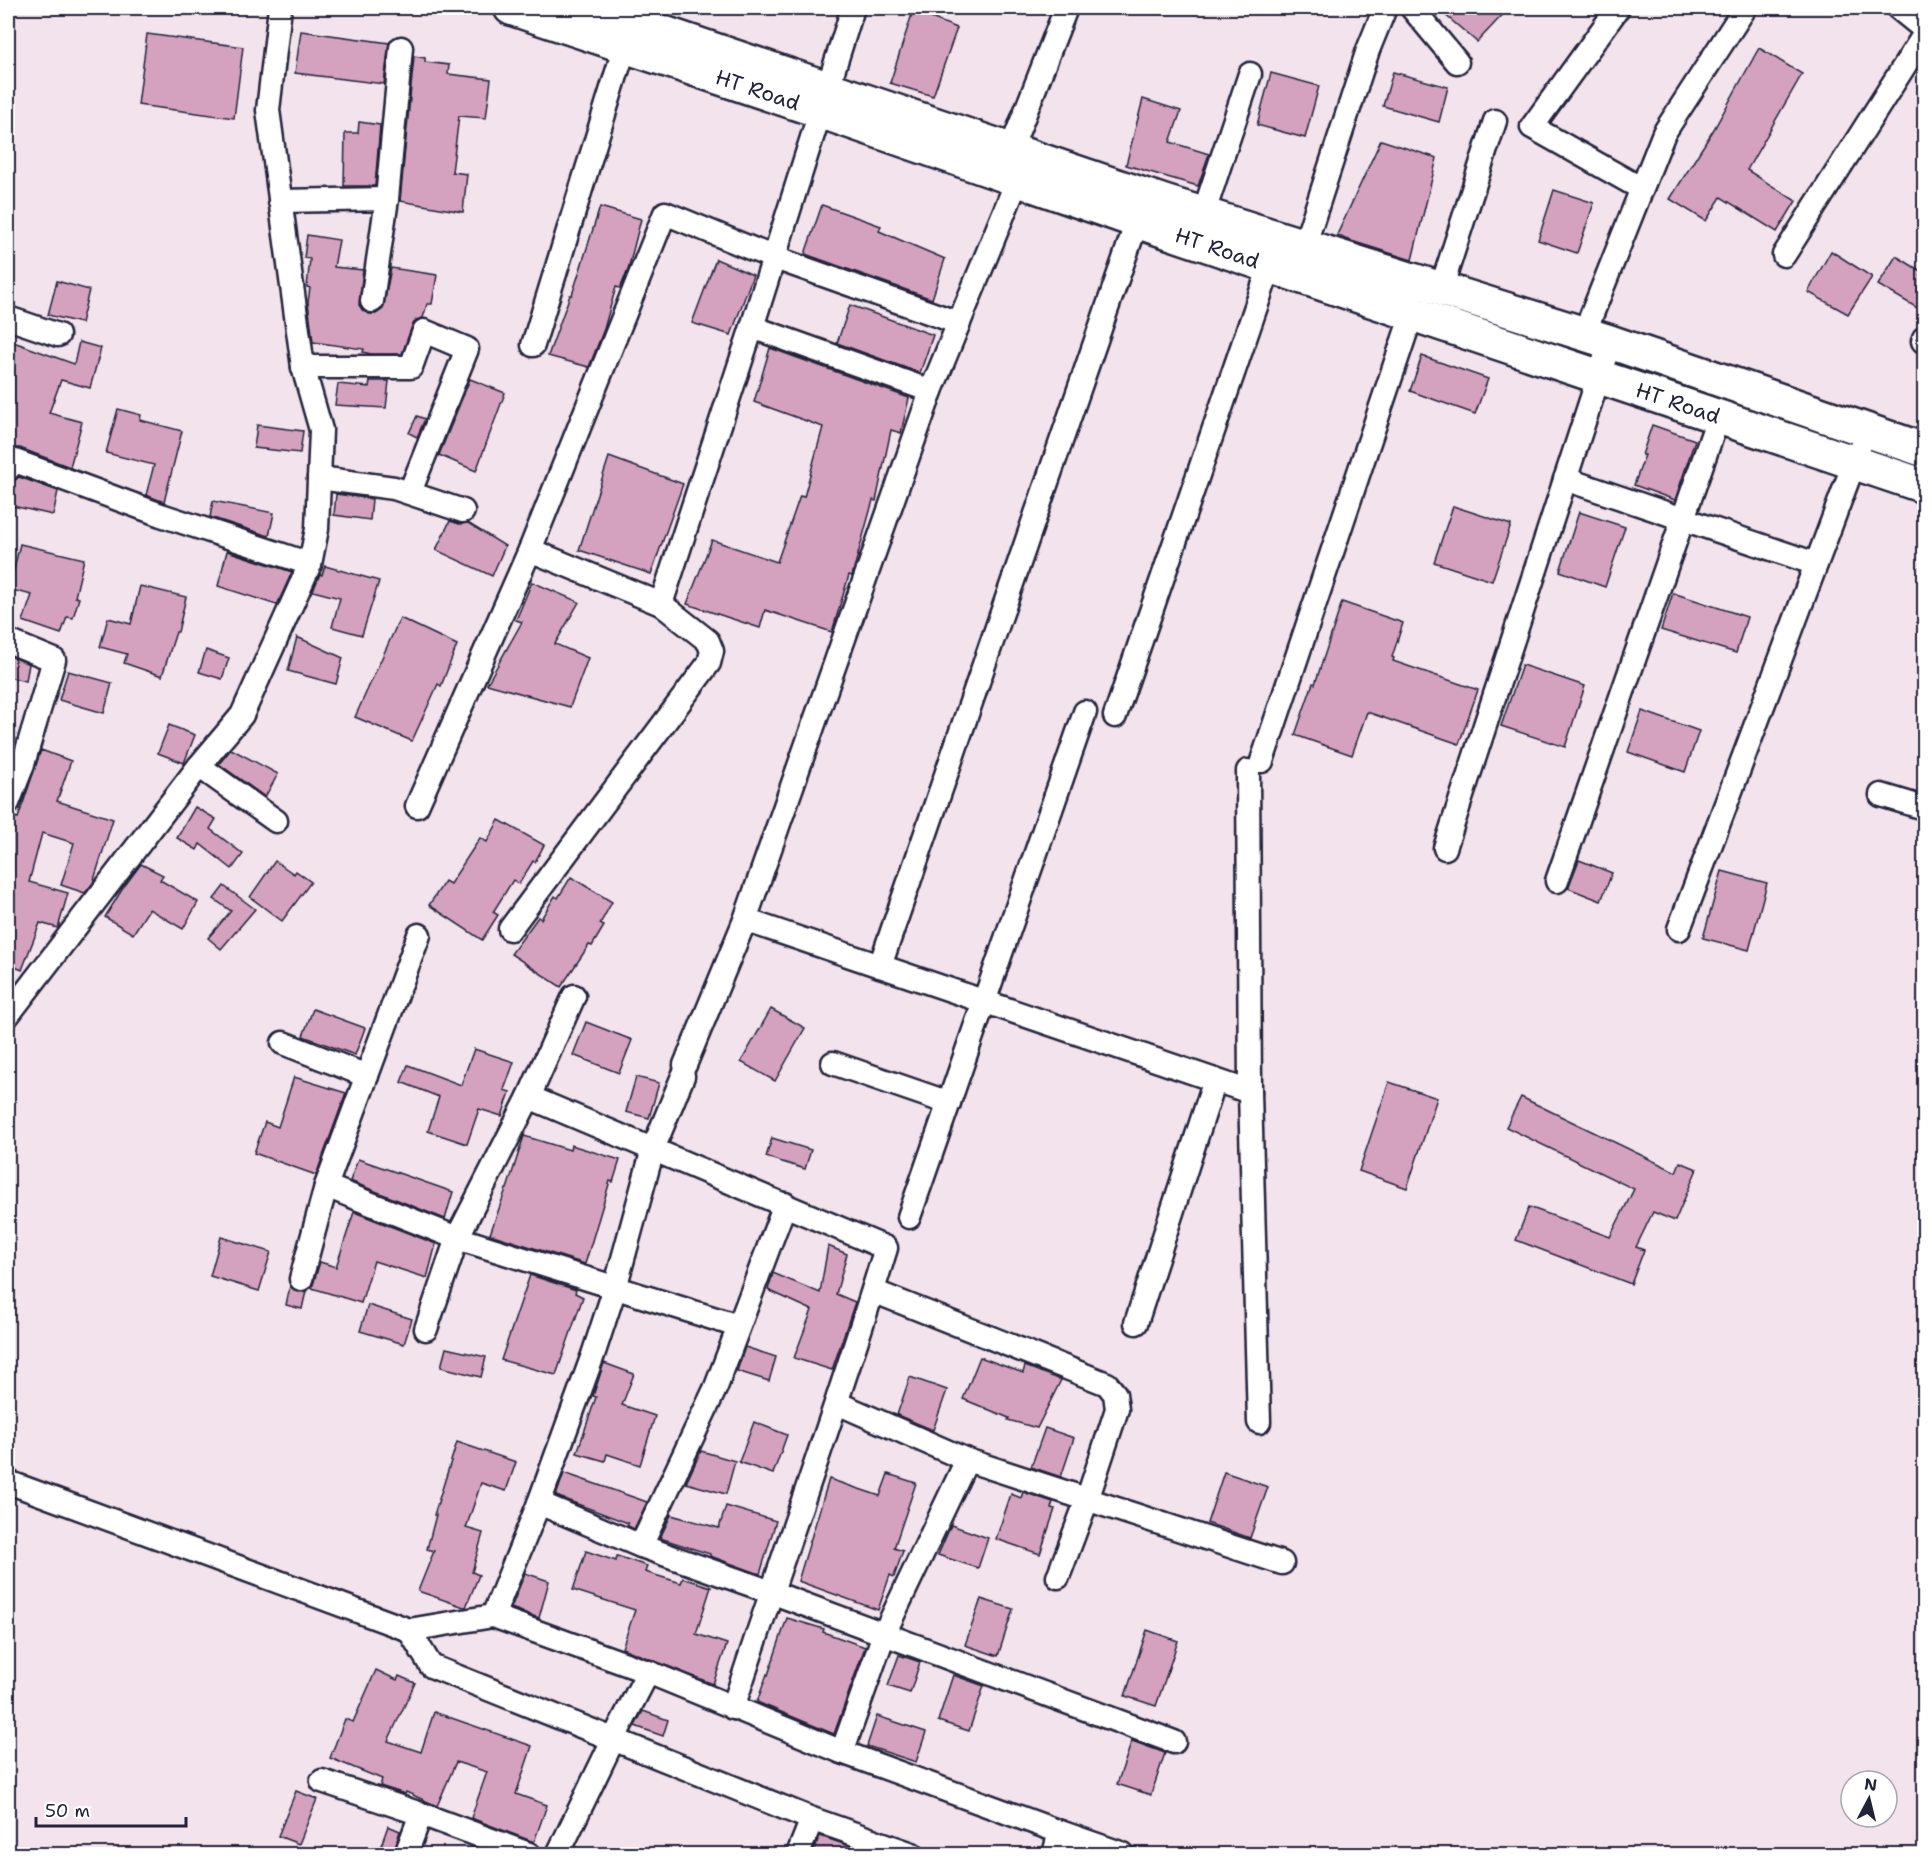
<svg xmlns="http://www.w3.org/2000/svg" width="1932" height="1862" font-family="'Shantell Sans',sans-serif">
  <rect width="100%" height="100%" fill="#f2e3ec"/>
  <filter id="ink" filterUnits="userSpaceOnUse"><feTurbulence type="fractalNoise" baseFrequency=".0167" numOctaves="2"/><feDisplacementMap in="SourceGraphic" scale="12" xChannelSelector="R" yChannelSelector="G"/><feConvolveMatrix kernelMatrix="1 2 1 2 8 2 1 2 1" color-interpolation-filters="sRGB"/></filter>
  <g filter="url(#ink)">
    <g fill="#d4a2be" stroke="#22223b" stroke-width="1.5">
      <path d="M 1437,8 L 1509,8 L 1477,42 Z"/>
      <path d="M 913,11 L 957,28 L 933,96 L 890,83 Z"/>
      <path d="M 301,31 L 389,43 L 384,84 L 295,73 Z"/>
      <path d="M 147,34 L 243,47 L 234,118 L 138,105 Z"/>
      <path d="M 1759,48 L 1802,74 L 1747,170 L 1796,201 L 1777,232 L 1721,197 L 1706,221 L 1670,199 L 1714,129 Z"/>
      <path d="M 414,56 L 425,58 L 425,62 L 449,65 L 448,74 L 491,79 L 486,118 L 459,116 L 452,172 L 467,174 L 463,212 L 400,201 Z"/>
      <path d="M 1393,72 L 1448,87 L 1439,122 L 1383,106 Z"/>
      <path d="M 1271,73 L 1319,86 L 1305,138 L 1257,125 Z"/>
      <path d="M 1143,99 L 1181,111 L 1170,142 L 1209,154 L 1198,186 L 1126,165 Z"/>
      <path d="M 359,122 L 380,125 L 375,186 L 344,186 L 345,133 L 358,133 Z"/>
      <path d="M 1381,140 L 1437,158 L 1412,260 L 1345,239 L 1337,235 Z"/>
      <path d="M 1554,190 L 1594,203 L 1577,253 L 1538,240 Z"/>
      <path d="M 822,205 L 881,226 L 879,231 L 945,259 L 932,299 L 805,254 Z"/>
      <path d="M 600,207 L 641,219 L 628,270 L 620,288 L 616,287 L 604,329 L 589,367 L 548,356 L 570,295 L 572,295 Z"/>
      <path d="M 307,235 L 339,240 L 334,267 L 363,270 L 359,305 L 363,311 L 369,314 L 376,314 L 383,309 L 391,268 L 437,275 L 432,304 L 427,304 L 423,318 L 416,320 L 412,326 L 402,354 L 371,354 L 363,352 L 364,349 L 313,342 L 308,302 L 310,288 L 307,287 L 310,259 L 304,258 Z"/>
      <path d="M 1831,251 L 1872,277 L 1848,314 L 1808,292 Z"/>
      <path d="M 1896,256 L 1924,273 L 1924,300 L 1919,309 L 1878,285 Z"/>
      <path d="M 716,259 L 753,275 L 731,335 L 692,323 Z"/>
      <path d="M 57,281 L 89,290 L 81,323 L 48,315 Z"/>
      <path d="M 850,305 L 933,335 L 920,373 L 837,343 Z"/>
      <path d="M 8,340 L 74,364 L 79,342 L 101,348 L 90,388 L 61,380 L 49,413 L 82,422 L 70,467 L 20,448 L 12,448 L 8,450 Z"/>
      <path d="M 770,348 L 909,398 L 901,433 L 891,430 L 876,501 L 873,500 L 852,576 L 849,575 L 832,632 L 765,610 L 760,628 L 687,604 L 712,540 L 777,562 L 800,496 L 804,497 L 823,427 L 754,402 Z"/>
      <path d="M 1422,356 L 1488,379 L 1475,414 L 1410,391 Z"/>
      <path d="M 470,379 L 505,393 L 476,471 L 439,455 Z"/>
      <path d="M 370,381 L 389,381 L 386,408 L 335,405 L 338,384 L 369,387 Z"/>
      <path d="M 118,409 L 141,415 L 140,420 L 182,431 L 164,502 L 146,495 L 154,465 L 106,453 Z"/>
      <path d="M 417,416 L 425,419 L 417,437 L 409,433 Z"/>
      <path d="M 257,425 L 303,431 L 300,453 L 254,448 Z"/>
      <path d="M 1652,425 L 1695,440 L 1675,500 L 1634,485 L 1645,455 L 1642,455 Z"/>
      <path d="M 609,457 L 683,484 L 651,574 L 579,550 Z"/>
      <path d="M 19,477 L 58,491 L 53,515 L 8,505 L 8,482 L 13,482 Z"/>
      <path d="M 336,494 L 372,499 L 370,520 L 334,515 Z"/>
      <path d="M 213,501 L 274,513 L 269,536 L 210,517 Z"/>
      <path d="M 1453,506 L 1511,525 L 1492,581 L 1434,562 Z"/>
      <path d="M 1579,512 L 1625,527 L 1605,587 L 1560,571 Z"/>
      <path d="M 450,521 L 459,524 L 468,523 L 505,546 L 492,576 L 436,550 Z"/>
      <path d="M 20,544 L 84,559 L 75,597 L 79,598 L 73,618 L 67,617 L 61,634 L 23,621 L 32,595 L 8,589 L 8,572 L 13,573 Z"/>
      <path d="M 227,551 L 292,572 L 277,605 L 218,586 Z"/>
      <path d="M 325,566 L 379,581 L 362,635 L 332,627 L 340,598 L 313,591 L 320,574 L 322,575 Z"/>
      <path d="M 532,582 L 579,602 L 555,644 L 588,658 L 570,707 L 487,684 L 522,622 L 516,620 Z"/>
      <path d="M 140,586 L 186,597 L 178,632 L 176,632 L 162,676 L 124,663 L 127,654 L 100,647 L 108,618 L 131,624 Z"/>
      <path d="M 1673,593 L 1747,617 L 1736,653 L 1661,630 Z"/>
      <path d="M 1342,602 L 1403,623 L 1392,657 L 1394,658 L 1393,661 L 1478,690 L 1459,744 L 1367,712 L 1352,755 L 1295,735 L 1313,683 L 1315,684 Z"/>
      <path d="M 400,618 L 457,645 L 441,686 L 438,684 L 412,741 L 355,717 Z"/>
      <path d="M 297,637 L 343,658 L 336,684 L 288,671 Z"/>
      <path d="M 206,650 L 229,658 L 222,679 L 199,672 Z"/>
      <path d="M 8,655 L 29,664 L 26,681 L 8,677 Z"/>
      <path d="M 1522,665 L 1585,686 L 1565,747 L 1501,726 Z"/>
      <path d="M 68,671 L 112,683 L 104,713 L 59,700 Z"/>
      <path d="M 1642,711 L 1699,731 L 1685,772 L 1628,752 Z"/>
      <path d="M 169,725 L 195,735 L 184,763 L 158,753 Z"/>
      <path d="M 231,749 L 278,774 L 265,797 L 219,764 Z"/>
      <path d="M 41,750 L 71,761 L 57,801 L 113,819 L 93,883 L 85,893 L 61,885 L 74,843 L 42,833 L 29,882 L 68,893 L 58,928 L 40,923 L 22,970 L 8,964 L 8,927 L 13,913 L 8,911 L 8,836 L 14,817 L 18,818 Z"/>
      <path d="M 195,807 L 216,819 L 210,829 L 243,854 L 232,869 L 200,844 L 197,850 L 177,838 Z"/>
      <path d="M 499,820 L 544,845 L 535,862 L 533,861 L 519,884 L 513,880 L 493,912 L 498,915 L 482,940 L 429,905 L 445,881 L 450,884 L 480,838 L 487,842 Z"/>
      <path d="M 1579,860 L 1612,873 L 1601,901 L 1568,888 Z"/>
      <path d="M 275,861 L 294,874 L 296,871 L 311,882 L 282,921 L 250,897 Z"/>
      <path d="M 141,864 L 163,875 L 160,880 L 198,902 L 183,929 L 149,909 L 133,934 L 105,917 L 123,888 Z"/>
      <path d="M 1722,871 L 1767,883 L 1749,950 L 1703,938 Z"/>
      <path d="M 571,877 L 612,902 L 600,924 L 604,926 L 592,946 L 589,945 L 561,987 L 511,954 L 538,917 L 541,919 L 555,896 L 558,898 Z"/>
      <path d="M 224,886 L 255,909 L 221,949 L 208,938 L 231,911 L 214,899 Z"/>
      <path d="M 313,1009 L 365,1028 L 355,1055 L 303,1036 Z"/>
      <path d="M 771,1009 L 805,1028 L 775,1081 L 741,1062 Z"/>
      <path d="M 586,1022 L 632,1040 L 619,1073 L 573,1055 Z"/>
      <path d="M 474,1049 L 514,1062 L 504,1090 L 510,1092 L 502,1116 L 479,1109 L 467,1144 L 428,1131 L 439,1097 L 401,1082 L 408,1065 L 461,1085 Z"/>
      <path d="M 294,1077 L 346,1093 L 316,1175 L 254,1153 L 265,1122 L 278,1127 Z"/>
      <path d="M 636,1077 L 659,1083 L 649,1118 L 626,1112 Z"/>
      <path d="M 1389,1082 L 1437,1098 L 1407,1188 L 1359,1171 Z"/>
      <path d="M 1521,1097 L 1676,1172 L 1680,1162 L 1697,1169 L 1675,1221 L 1653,1212 L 1636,1247 L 1644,1250 L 1631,1284 L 1516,1240 L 1529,1207 L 1610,1237 L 1634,1189 L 1506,1127 Z"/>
      <path d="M 524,1136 L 570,1150 L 571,1145 L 620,1160 L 613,1182 L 610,1181 L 585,1264 L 490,1234 L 506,1189 L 507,1189 Z"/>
      <path d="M 772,1138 L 811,1150 L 805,1169 L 766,1157 Z"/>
      <path d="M 358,1159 L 453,1192 L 445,1219 L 350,1181 Z"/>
      <path d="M 354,1212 L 436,1244 L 427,1278 L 374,1261 L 361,1303 L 312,1288 L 320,1262 L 336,1267 Z"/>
      <path d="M 221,1237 L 271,1252 L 259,1291 L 210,1276 Z"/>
      <path d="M 828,1246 L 847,1254 L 836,1294 L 855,1302 L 832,1370 L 794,1358 L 812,1310 L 768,1290 L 773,1273 L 820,1293 Z"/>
      <path d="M 530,1275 L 576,1290 L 575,1293 L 583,1297 L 556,1375 L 501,1360 Z"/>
      <path d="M 290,1286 L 297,1292 L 306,1291 L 302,1309 L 286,1305 Z"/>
      <path d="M 368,1305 L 412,1319 L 404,1344 L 360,1331 Z"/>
      <path d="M 745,1347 L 776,1357 L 769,1381 L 737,1371 Z"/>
      <path d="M 446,1348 L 486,1357 L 481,1377 L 441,1367 Z"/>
      <path d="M 980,1357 L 1023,1373 L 1025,1366 L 1061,1380 L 1037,1428 L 1008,1420 L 1009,1418 L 963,1399 Z"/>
      <path d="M 604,1363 L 634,1374 L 622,1405 L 655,1416 L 640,1465 L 607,1454 L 605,1461 L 577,1453 L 596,1397 L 593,1396 Z"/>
      <path d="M 910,1377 L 947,1390 L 933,1430 L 897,1415 Z"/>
      <path d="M 754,1422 L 787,1435 L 773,1474 L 739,1462 Z"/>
      <path d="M 1045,1428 L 1074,1438 L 1061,1477 L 1031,1467 Z"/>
      <path d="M 457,1442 L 516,1462 L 506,1491 L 481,1483 L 466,1528 L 483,1533 L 472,1572 L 479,1575 L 466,1607 L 464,1607 L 418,1591 L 434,1551 L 427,1549 L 436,1515 L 434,1515 Z"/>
      <path d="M 701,1451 L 735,1461 L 726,1494 L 686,1483 Z"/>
      <path d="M 1224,1472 L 1268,1487 L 1250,1538 L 1207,1523 Z"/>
      <path d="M 564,1473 L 647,1502 L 634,1529 L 628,1526 L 628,1523 L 556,1496 Z"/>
      <path d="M 888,1474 L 916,1483 L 894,1548 L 903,1551 L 894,1577 L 890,1575 L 878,1610 L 798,1581 L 829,1479 L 880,1496 Z"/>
      <path d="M 1023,1492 L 1053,1502 L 1051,1508 L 1055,1509 L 1040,1554 L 996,1539 L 1011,1494 L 1021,1498 Z"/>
      <path d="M 726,1506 L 776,1521 L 760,1574 L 710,1556 L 710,1554 L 660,1538 L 671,1515 L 719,1528 Z"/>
      <path d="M 951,1525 L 988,1538 L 978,1568 L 938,1555 Z"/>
      <path d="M 586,1551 L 616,1561 L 617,1556 L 647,1566 L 645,1572 L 681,1583 L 683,1578 L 711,1587 L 696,1634 L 727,1644 L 713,1684 L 622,1648 L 635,1610 L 573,1590 Z"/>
      <path d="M 525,1573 L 549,1581 L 539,1618 L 511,1608 Z"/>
      <path d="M 981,1599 L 1013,1609 L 998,1656 L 965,1645 Z"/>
      <path d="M 787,1618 L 824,1629 L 823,1632 L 865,1647 L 834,1734 L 757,1702 L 767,1674 L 768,1675 Z"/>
      <path d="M 1147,1630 L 1178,1641 L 1156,1706 L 1125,1696 Z"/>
      <path d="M 899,1655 L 920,1662 L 910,1693 L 888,1686 Z"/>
      <path d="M 376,1670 L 397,1680 L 399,1676 L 415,1683 L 388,1741 L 421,1752 L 434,1712 L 532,1746 L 516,1794 L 547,1805 L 534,1842 L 471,1818 L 487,1772 L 456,1762 L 437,1806 L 406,1792 L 405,1794 L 380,1786 L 382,1779 L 330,1758 L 345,1719 L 353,1722 Z"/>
      <path d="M 953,1675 L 984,1686 L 969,1731 L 938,1721 Z"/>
      <path d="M 643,1711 L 668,1720 L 663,1736 L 635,1726 Z"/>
      <path d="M 877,1716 L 926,1732 L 916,1762 L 867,1746 Z"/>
      <path d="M 1132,1741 L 1165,1753 L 1151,1795 L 1117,1784 Z"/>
      <path d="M 296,1791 L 317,1799 L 299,1844 L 278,1836 Z"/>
      <path d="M 388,1826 L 400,1831 L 393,1854 L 378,1854 Z"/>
      <path d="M 820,1836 L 873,1854 L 812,1854 Z"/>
    </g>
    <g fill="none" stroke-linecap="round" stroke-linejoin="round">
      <g stroke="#22223b" stroke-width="27">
        <g id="street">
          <path d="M 1412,8 L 1457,62"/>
          <path d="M 1618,8 L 1532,127 L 1642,189"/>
          <path d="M 1898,8 L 1924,29"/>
          <path d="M 387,199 L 401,48"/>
          <path d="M 280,201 L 387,199 L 372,301"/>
          <path d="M 1199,227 L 1250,74"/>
          <path d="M 1784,255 L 1924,35"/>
          <path d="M 1300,259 L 1368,50 L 1385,8"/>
          <path d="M 1441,289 L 1495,121"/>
          <path d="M 8,318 L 58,335"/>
          <path d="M 752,327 L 931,391"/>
          <path d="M 1584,334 L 1664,133 L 1745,8"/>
          <path d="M 1923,341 L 1924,338"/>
          <path d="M 533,345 L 625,46"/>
          <path d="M 303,367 L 411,367 L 424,331 L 467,349 L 410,492"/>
          <path d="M 8,469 L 15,461 L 161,515 L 310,564"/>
          <path d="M 319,478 L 394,488 L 463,511"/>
          <path d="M 1565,479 L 1816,564"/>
          <path d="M 530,550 L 665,213 L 772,257 L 959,323"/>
          <path d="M 661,604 L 752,327 L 853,8"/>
          <path d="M 8,641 L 54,660 L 22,767 L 8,803"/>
          <path d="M 1115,716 L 1270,266"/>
          <path d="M 1262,761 L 1412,314"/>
          <path d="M 199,766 L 276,821"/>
          <path d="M 1248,771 L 1250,1092 L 1259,1422"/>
          <path d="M 1881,795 L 1924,808"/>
          <path d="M 417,806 L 530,550 L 661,604 L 708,641 L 712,651 L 709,663 L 510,929"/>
          <path d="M 1445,848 L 1610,342"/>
          <path d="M 1557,881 L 1718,418"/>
          <path d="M 745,920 L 1250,1092"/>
          <path d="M 1679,929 L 1859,450"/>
          <path d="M 880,966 L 1142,207"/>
          <path d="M 8,1015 L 199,766 L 242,715 L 310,564 L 317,529 L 321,430 L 303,367 L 268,110 L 280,8"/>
          <path d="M 283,1043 L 367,1076"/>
          <path d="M 833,1063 L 949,1103"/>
          <path d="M 685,1065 L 745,920 L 931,391 L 1017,181 L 1011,149 L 1066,8"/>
          <path d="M 529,1097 L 574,996"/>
          <path d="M 326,1186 L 457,1238 L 738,1326"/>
          <path d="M 909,1217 L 1085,712"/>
          <path d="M 301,1279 L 326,1186 L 419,935"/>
          <path d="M 873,1291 L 1107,1384 L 1115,1394 L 1117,1409 L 1087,1500 L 1058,1577"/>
          <path d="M 1136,1323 L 1215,1080"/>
          <path d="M 426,1329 L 457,1238 L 529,1097 L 886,1248 C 839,1403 783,1554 733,1708"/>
          <path d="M 837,1403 L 967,1460 L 1282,1563"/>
          <path d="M 8,1482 L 409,1630 L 493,1616 L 648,1672 L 842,1752 L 1060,1832 L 1054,1854"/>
          <path d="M 539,1503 L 641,1546 L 771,1592 L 1174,1742"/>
          <path d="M 641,1546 L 716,1387 L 785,1204"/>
          <path d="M 493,1616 L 539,1503 L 593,1355 L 615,1288 L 653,1149 L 683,1076"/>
          <path d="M 409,1630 L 431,1666 L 812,1819 L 912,1854"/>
          <path d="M 842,1752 L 884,1634 L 967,1460"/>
          <path d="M 322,1781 L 421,1814"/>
          <path d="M 1060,1832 L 1123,1854"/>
          <path d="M 406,1854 L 421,1814 L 529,1854"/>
          <path d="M 558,1854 L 613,1740 L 648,1672"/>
          <path d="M 798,1854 L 812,1819"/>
        </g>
      </g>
      <g stroke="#22223b" stroke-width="38">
        <g id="secondary">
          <path id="s1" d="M 511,8 L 820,111 L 1154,227 L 1924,486"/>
          <path d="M 590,8 L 1164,202 L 1610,342 L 1924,450"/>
        </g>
      </g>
      <use href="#street" stroke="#fff" stroke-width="22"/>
      <use href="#secondary" stroke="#fff" stroke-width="33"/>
    </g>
  </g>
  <g text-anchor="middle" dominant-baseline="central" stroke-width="4.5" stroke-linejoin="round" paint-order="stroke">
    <g font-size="21" fill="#22223b" stroke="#fff">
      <text stroke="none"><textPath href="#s1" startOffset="260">HT Road</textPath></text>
      <text stroke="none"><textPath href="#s1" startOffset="746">HT Road</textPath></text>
      <text stroke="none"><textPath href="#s1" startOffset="1232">HT Road</textPath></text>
    </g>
  </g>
  <rect width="1932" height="1862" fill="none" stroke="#fff" stroke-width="30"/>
  <rect x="15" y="15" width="1902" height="1832" fill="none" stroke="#22223b" stroke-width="2" filter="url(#ink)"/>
  <g transform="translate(1869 1799) rotate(7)"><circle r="28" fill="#ffffff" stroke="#a7a7b1" stroke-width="1.5"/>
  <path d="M0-4.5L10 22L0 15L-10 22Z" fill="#22223b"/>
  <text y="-9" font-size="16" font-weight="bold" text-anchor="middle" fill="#22223b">N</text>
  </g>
  <path d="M36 1817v9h150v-9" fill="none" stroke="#22223b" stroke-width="3"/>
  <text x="45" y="1817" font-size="18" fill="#22223b" stroke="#ffffff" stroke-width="4.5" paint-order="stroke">50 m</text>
</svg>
